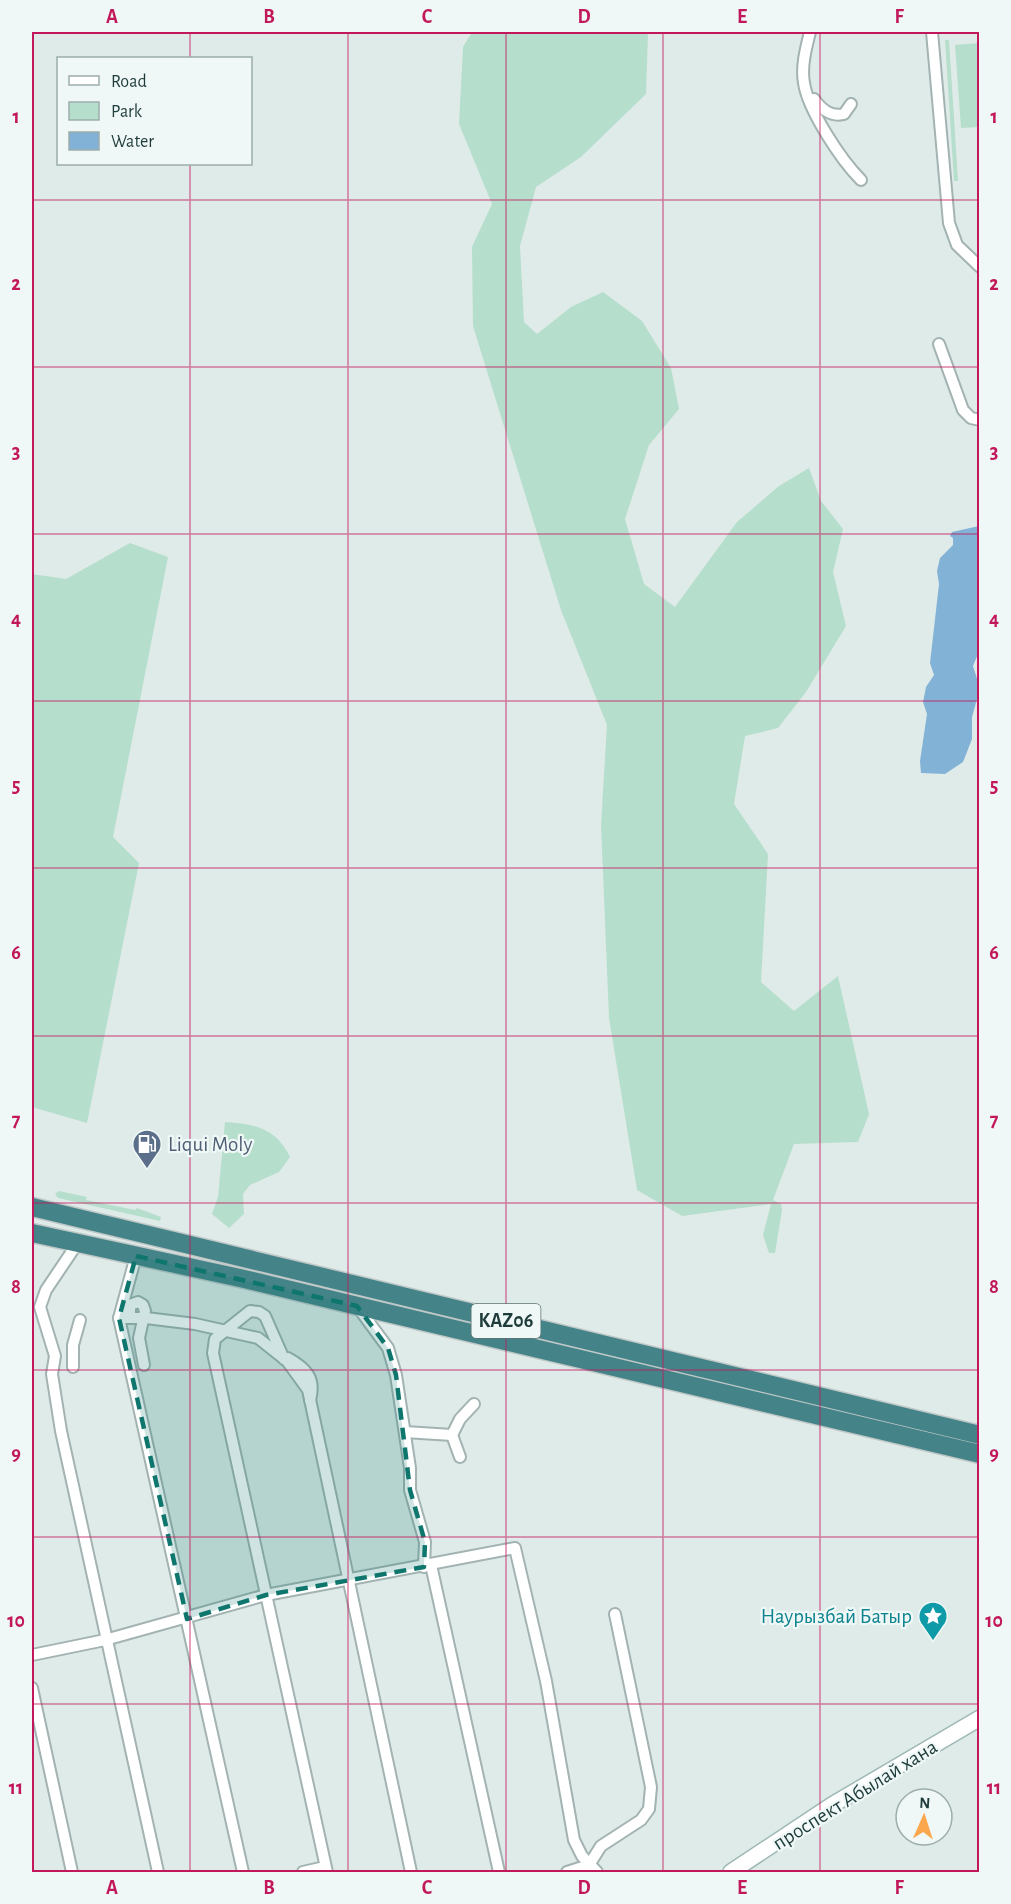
<svg xmlns="http://www.w3.org/2000/svg" width="1011" height="1904" font-family="'Alegreya Sans',sans-serif">
  <rect width="100%" height="100%" fill="#dfebe9"/>
  <g fill="#b6decc">
    <path d="M 472,32 L 648,32 L 646,94 L 581,157 L 536,187 L 520,246 L 524,322 L 537,334 L 571,307 L 603,292 L 642,321 L 671,368 L 679,409 L 649,445 L 625,519 L 644,584 L 675,607 L 737,522 L 779,486 L 809,468 L 821,501 L 843,529 L 833,572 L 846,626 L 806,692 L 778,728 L 745,736 L 734,804 L 768,854 L 761,982 L 794,1011 L 838,976 L 869,1114 L 858,1142 L 794,1144 L 773,1200 L 781,1204 L 782,1210 L 775,1253 L 769,1253 L 763,1235 L 771,1204 L 682,1216 L 637,1190 L 609,1018 L 601,825 L 607,725 L 561,610 L 473,326 L 472,247 L 492,204 L 459,124 L 463,47 Z"/>
    <path d="M 945,40 L 949,40 L 958,181 L 954,181 Z"/>
    <path d="M 979,43 L 979,127 L 961,128 L 955,45 Z"/>
    <path d="M 130,543 L 168,557 L 113,837 L 139,863 L 87,1123 L 32,1107 L 32,574 L 66,579 Z"/>
    <path d="M 225,1122 C 255,1124 276,1128 290,1157 L 279,1172 L 250,1185 L 243,1194 L 244,1214 L 229,1228 L 212,1214 L 218,1197 Z"/>
    <path d="M 59,1191 L 87,1197 L 86,1200 L 135,1210 L 137,1208 L 161,1217 L 160,1221 L 58,1198 L 55,1194 Z"/>
  </g>
  <path fill="#82b2d5" d="M 979,526 L 980,649 L 973,666 L 980,688 L 972,717 L 972,739 L 963,762 L 945,774 L 921,773 L 920,761 L 927,714 L 923,702 L 926,687 L 934,675 L 930,663 L 939,584 L 937,571 L 940,558 L 953,545 L 953,538 L 950,536 L 952,532 Z"/>
  <g fill="none" stroke-linecap="round" stroke-linejoin="round">
    <g stroke="#a2b3b2" stroke-width="14">
      <g id="minor">
        <path d="M 810,32 C 806,48 801,66 804,83 C 808,110 841,160 861,180"/>
        <path d="M 932,32 L 949,223 L 957,245 L 980,267"/>
        <path d="M 814,99 C 822,110 831,117 844,114 L 851,104"/>
        <path d="M 939,344 L 963,410 L 971,418 L 980,420"/>
        <path d="M 77,1244 L 46,1290 L 40,1307 L 55,1356 L 52,1374 L 61,1431 L 158,1872"/>
        <path d="M 136,1256 L 119,1318 L 243,1872"/>
        <path d="M 357,1306 L 388,1348 L 396,1375 L 410,1468 L 410,1490 L 425,1542 L 424,1567"/>
        <path d="M 119,1318 L 146,1318 L 195,1324 L 258,1338 L 287,1361 L 308,1390 L 411,1872"/>
        <path d="M 130,1318 L 130,1305 L 138,1302 L 143,1305 L 145,1311 L 139,1338 L 144,1365"/>
        <path d="M 73,1367 L 73,1345 L 80,1320"/>
        <path d="M 310,1400 C 316,1378 306,1368 288,1358 L 284,1359 L 265,1316 L 259,1312 L 250,1311 L 215,1339 L 213,1353 L 327,1872"/>
        <path d="M 405,1432 L 452,1435 L 460,1419 L 474,1404"/>
        <path d="M 452,1435 L 460,1457"/>
        <path d="M 431,1565 L 499,1872"/>
        <path d="M 32,1655 L 105,1640 L 266,1595 L 515,1548 L 546,1681 L 574,1840 L 582,1856 L 597,1872"/>
        <path d="M 32,1688 L 72,1872"/>
        <path d="M 303,1872 L 325,1867"/>
        <path d="M 567,1872 L 589,1865 L 601,1846 L 641,1820 L 649,1809 L 651,1787 L 615,1614"/>
      </g>
    </g>
    <g stroke="#9db8b5" stroke-width="18">
      <path id="secondary" d="M 731,1872 L 832,1805 L 980,1718"/>
    </g>
    <g stroke="#c0c8c8" stroke-width="21">
      <g id="trunk">
        <path d="M 32,1207 L 980,1435"/>
        <path d="M 32,1233 L 240,1278 L 980,1454"/>
      </g>
    </g>
    <use href="#minor" stroke="#fff" stroke-width="10"/>
    <use href="#secondary" stroke="#fff" stroke-width="15"/>
    <use href="#trunk" stroke="#448488" stroke-width="18"/>
  </g>
  <path fill="#0f766e" fill-opacity="0.2" stroke="#0f766e" stroke-width="4.5" stroke-dasharray="12 8" stroke-linejoin="round" d="M 136,1256 L 357,1306 L 388,1348 L 396,1375 L 410,1490 L 425,1542 L 424,1567 L 266,1595 L 187,1619 L 119,1318 Z"/>
  <path fill="none" stroke="#c2185b" stroke-width="1.5" stroke-opacity="0.55" d="M 190,32 L 190,58M 348,32 L 348,1872M 506,32 L 506,1872M 663,32 L 663,1872M 820,32 L 820,1872M 190,164 L 190,1872M 32,200 L 980,200M 32,367 L 980,367M 32,534 L 980,534M 32,701 L 980,701M 32,868 L 980,868M 32,1036 L 980,1036M 32,1203 L 980,1203M 32,1370 L 980,1370M 32,1537 L 980,1537M 32,1704 L 980,1704"/>
  <defs>
    <g id="fuel-pin" transform="scale(1.5)"><path d="M0 17L-7.5 6A9.5 9.5 0 1 1 7.5 6Z" fill="#5c6f8a" stroke="#eff8f6"/><path d="M-5.5-6h7V0h2V4h1.3V-2.5L3-4.5l.8-.8L6-3V5H2.5V1h-1V6h-7ZM-4.2-4.7v3.2H.2V-4.7Z" fill="#fff"/></g>
    <g id="sight-pin" transform="scale(1.5)"><path d="M0 17L-7.5 6A9.5 9.5 0 1 1 7.5 6Z" fill="#0f9aa8" stroke="#eff8f6"/><path d="M0-6L1.8-2.2L6-1.7L2.9 1.2L3.7 5.4L0 3.3L-3.7 5.4L-2.9 1.2L-6-1.7L-1.8-2.2Z" fill="#fff"/></g>
  </defs>
  <g fill-rule="evenodd">
    <use href="#fuel-pin" x="147" y="1144"/>
    <use href="#sight-pin" x="933" y="1616"/>
  </g>
  <g text-anchor="middle" dominant-baseline="central" stroke-width="4.5" stroke-linejoin="round" paint-order="stroke">
    <rect fill="#eff8f6" stroke="#5d7474" stroke-width="1.5" x="471.5" y="1304" width="69" height="34" rx="4.5"/>
    <g font-size="20" font-weight="bold" fill="#1f3c3c">
      <text x="506" y="1321">KАZ06</text>
    </g>
    <g font-size="21" fill="#4e5e75" stroke="#eff8f6" text-anchor="start">
      <text x="168" y="1144">Liqui Moly</text>
    </g>
    <g font-size="21" fill="#0d838f" stroke="#eff8f6" text-anchor="end">
      <text x="912" y="1616">Наурызбай Батыр</text>
    </g>
    <g font-size="21" fill="#1f3c3c" stroke="#eff8f6">
      <text transform="translate(855 1795) rotate(-32)">проспект Абылай хана</text>
    </g>
  </g>
  <rect width="1011" height="1904" fill="none" stroke="#eff8f6" stroke-width="66"/>
  <rect x="57" y="57" width="195" height="108" fill="#eff8f6" stroke="#9cadac" stroke-width="1.5"/>
  <rect x="69" y="76" width="30" height="9" fill="#ffffff" stroke="#9cadac" stroke-width="1.5"/>
  <text x="111" y="87" font-size="18" fill="#1f3c3c">Road</text>
  <rect x="69" y="102" width="30" height="18" fill="#b6decc" stroke="#9cadac" stroke-width="1.5"/>
  <text x="111" y="117" font-size="18" fill="#1f3c3c">Park</text>
  <rect x="69" y="132" width="30" height="18" fill="#82b2d5" stroke="#9cadac" stroke-width="1.5"/>
  <text x="111" y="147" font-size="18" fill="#1f3c3c">Water</text>
  <g transform="translate(924 1817) rotate(3)"><circle r="28" fill="#eff8f6" stroke="#9cadac" stroke-width="1.5"/>
  <path d="M0-4.5L10 22L0 15L-10 22Z" fill="#fba74d"/>
  <text y="-9" font-size="16" font-weight="bold" text-anchor="middle" fill="#1f3c3c">N</text>
  </g>
  <rect x="33" y="33" width="945" height="1838" fill="none" stroke="#c2185b" stroke-width="2"/>
  <g font-size="20" text-anchor="middle" font-weight="bold" fill="#c2185b">
    <text x="112" y="23">A</text>
    <text x="269" y="23">B</text>
    <text x="427" y="23">C</text>
    <text x="584" y="23">D</text>
    <text x="742" y="23">E</text>
    <text x="899" y="23">F</text>
    <text x="16" y="123">1</text>
    <text x="994" y="123">1</text>
    <text x="16" y="290">2</text>
    <text x="994" y="290">2</text>
    <text x="16" y="458">3</text>
    <text x="994" y="458">3</text>
    <text x="16" y="625">4</text>
    <text x="994" y="625">4</text>
    <text x="16" y="792">5</text>
    <text x="994" y="792">5</text>
    <text x="16" y="959">6</text>
    <text x="994" y="959">6</text>
    <text x="16" y="1126">7</text>
    <text x="994" y="1126">7</text>
    <text x="16" y="1293">8</text>
    <text x="994" y="1293">8</text>
    <text x="16" y="1460">9</text>
    <text x="994" y="1460">9</text>
    <text x="16" y="1627">10</text>
    <text x="994" y="1627">10</text>
    <text x="16" y="1794">11</text>
    <text x="994" y="1794">11</text>
    <text x="112" y="1894">A</text>
    <text x="269" y="1894">B</text>
    <text x="427" y="1894">C</text>
    <text x="584" y="1894">D</text>
    <text x="742" y="1894">E</text>
    <text x="899" y="1894">F</text>
  </g>
</svg>
